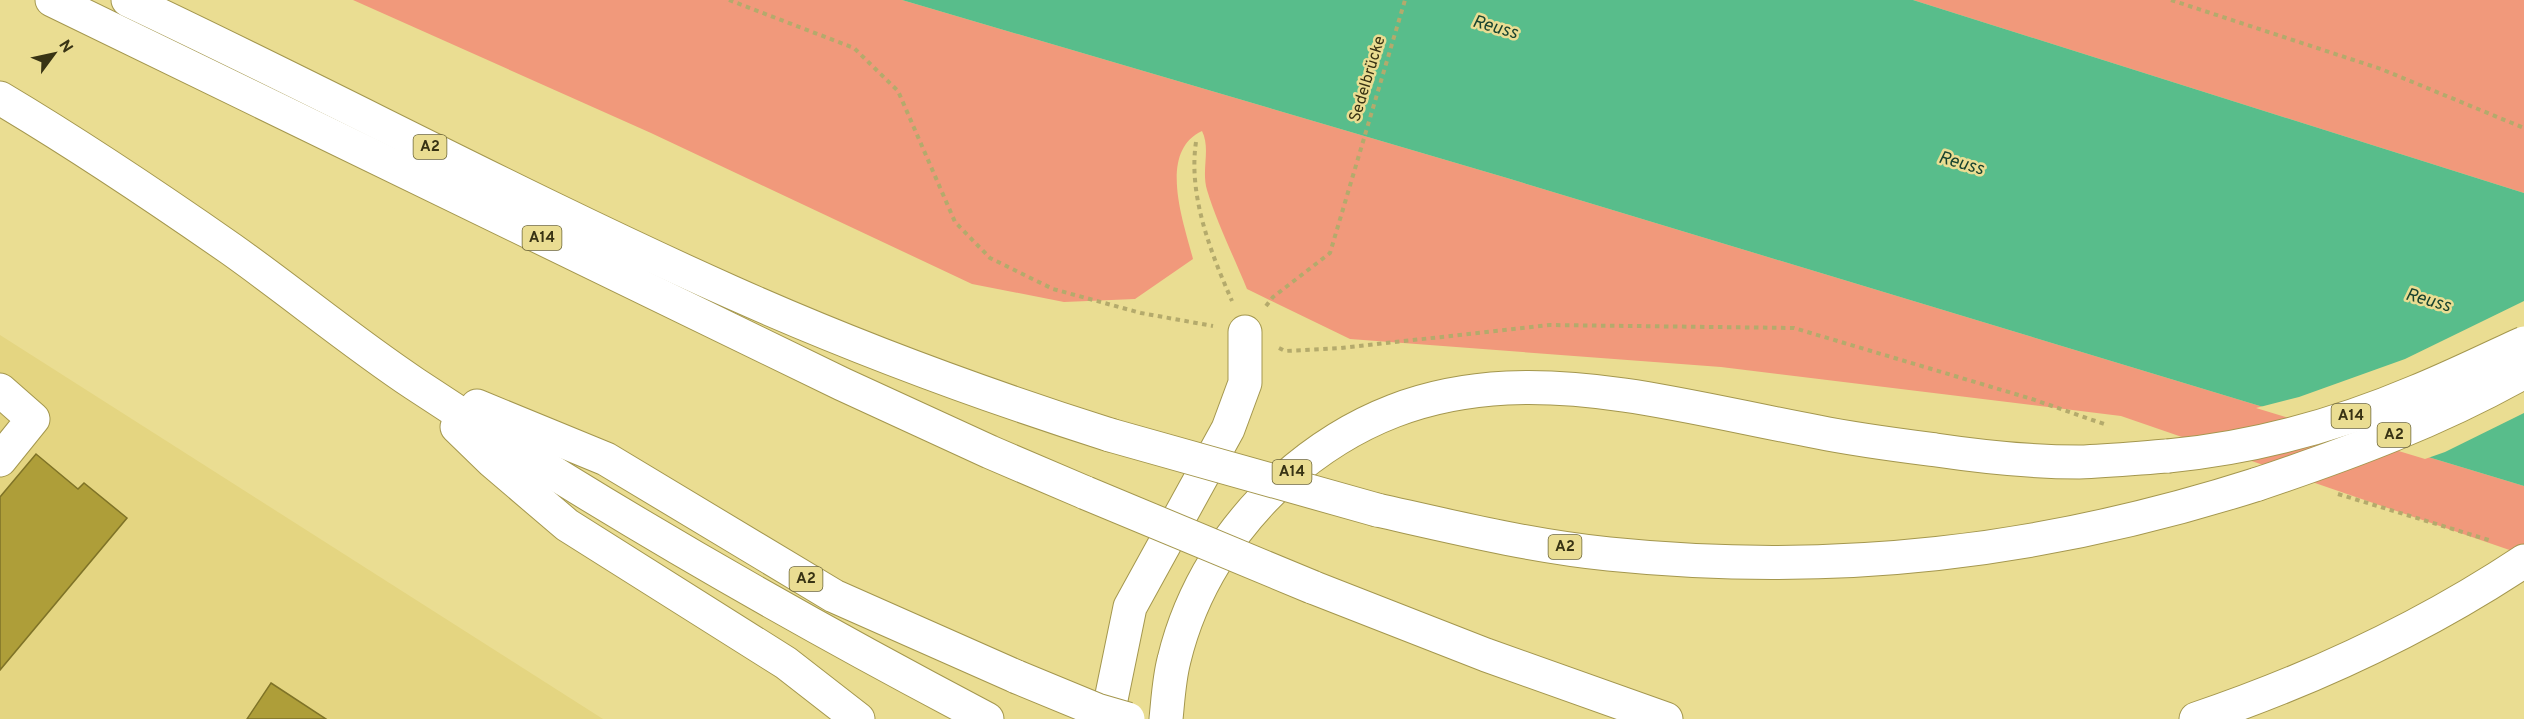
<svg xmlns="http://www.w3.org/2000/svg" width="2524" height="719" font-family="Overpass,sans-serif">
  <rect width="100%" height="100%" fill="#eadd92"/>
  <path fill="#e4d581" d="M 0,335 L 603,719 L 0,719 Z"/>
  <g fill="#f1997b">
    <path d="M 353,0 L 902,0 L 1507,178 L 2524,486 L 2524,555 L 2121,416 L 1721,367 L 1350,339 L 1247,289 C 1234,257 1217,223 1207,190 C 1201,170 1211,149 1202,131 C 1157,152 1184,223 1193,259 L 1135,299 L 1064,302 L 972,284 L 651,133 Z"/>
    <path d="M 1913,0 L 2524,0 L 2524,193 Z"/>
  </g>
  <path fill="#58bd8b" d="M 902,0 L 1913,0 L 2524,193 L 2524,486 L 1507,178 Z"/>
  <path fill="#eadd92" d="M 2524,301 L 2524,413 L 2445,452 L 2425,459 L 2256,408 L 2299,397 L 2405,359 Z"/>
  <g fill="#ae9e39" stroke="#7f7327" stroke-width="1.5">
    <path d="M 36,454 L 78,489 L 84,483 L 127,518 L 0,670 L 0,497 Z"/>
    <path d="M 271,683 L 326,719 L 247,719 Z"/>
  </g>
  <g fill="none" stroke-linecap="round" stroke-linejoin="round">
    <g stroke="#a4974e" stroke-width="35">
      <g id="minor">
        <path d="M 0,390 L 33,419 L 0,460"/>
        <path d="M 1107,719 L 1130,607 L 1228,429 L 1245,383 L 1245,332"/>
      </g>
    </g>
    <g stroke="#a4974e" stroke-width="35">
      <g id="highway">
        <path d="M 52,0 L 842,384 L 990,452 L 1086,493"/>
        <path d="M 128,0 C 330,95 527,201 731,292 C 854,347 981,394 1110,435"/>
        <path d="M 0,98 C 79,145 155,196 231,249 C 293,293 352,342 415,384 C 599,506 791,616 987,719"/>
        <path d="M 477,406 L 606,459 L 834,596 L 1017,677"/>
        <path d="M 457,427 L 492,461 L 567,525 L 786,663 L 858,719"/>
        <path d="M 1377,510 C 1453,527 1530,546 1609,554 C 1835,577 2042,553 2258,484"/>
        <path d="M 1312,587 L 1486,655 L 1666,719"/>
        <path d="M 1166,719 C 1168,700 1169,679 1174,660 C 1191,589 1231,527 1284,479 C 1448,333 1629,397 1818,432 C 1857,440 1897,445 1936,450 C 1983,457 2032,462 2079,462 C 2109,461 2139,458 2168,456"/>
        <path d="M 2196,719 C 2311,680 2423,628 2524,561"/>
      </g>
    </g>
    <g stroke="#b4aa6c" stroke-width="4" stroke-dasharray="4.5 4.5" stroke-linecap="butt">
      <path d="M 729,0 L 854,48 L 898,91 L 955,222 L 990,258 L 1053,289 L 1141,313 L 1213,326"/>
      <path d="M 2171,0 L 2381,69 L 2524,128"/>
      <path d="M 1196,142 C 1188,196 1211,253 1232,301"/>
      <path d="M 1266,306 L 1273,297 L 1330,253 L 1405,0"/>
      <path d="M 1279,348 L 1285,351 L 1341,348 L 1550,325 L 1794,328 L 2032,399 L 2104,424"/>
      <path d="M 2338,494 L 2492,541"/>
    </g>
    <use href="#minor" stroke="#fff" stroke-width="33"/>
    <use href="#highway" stroke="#fff" stroke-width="33"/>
    <g stroke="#a4974e" stroke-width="35" stroke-linecap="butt">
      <g id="highway-bridge">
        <path d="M 1110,435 L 1377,510"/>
        <path d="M 2168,456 C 2253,448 2337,425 2415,392 C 2452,377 2488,359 2524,343"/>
        <path d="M 2258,484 C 2350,453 2439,420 2524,372"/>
        <path d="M 1086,493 L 1312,587"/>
        <path d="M 1017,677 L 1097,710 L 1128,719"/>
      </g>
    </g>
    <use href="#highway-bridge" stroke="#fff" stroke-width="33"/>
  </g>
  <g text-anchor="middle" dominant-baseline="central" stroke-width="5" stroke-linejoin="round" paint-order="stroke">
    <g fill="#eadd92" stroke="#6d663a" stroke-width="1.5">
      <rect x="413.5" y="135" width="33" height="24" rx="4.5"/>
      <rect x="522.5" y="226" width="39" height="24" rx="4.5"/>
      <rect x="2331.5" y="404" width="39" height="24" rx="4.5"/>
      <rect x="2377.5" y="423" width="33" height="24" rx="4.5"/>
      <rect x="1272.5" y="460" width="39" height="24" rx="4.5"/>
      <rect x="1548.5" y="535" width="33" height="24" rx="4.5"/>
      <rect x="789.5" y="567" width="33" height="24" rx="4.5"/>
    </g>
    <g font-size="15" font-weight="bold" fill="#383314">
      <text x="430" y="147">A2</text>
      <text x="542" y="238">A14</text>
      <text x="2351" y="416">A14</text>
      <text x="2394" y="435">A2</text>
      <text x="1292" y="472">A14</text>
      <text x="1565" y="547">A2</text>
      <text x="806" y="579">A2</text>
    </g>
    <g font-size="16" fill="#383314" stroke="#eadd92">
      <text transform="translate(1368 79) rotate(-73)">Sedelbrücke</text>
    </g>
    <g font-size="18" font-style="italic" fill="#1a4430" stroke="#eadd92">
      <text transform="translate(1495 28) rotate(16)">Reuss</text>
      <text transform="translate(1961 164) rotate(16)">Reuss</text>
      <text transform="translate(2428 301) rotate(16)">Reuss</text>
    </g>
  </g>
  <g transform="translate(54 54) rotate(57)" stroke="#eadd92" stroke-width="4.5" paint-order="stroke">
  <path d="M0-4.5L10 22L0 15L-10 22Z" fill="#383314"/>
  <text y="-9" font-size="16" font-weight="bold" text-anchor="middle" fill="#383314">N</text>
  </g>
</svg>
